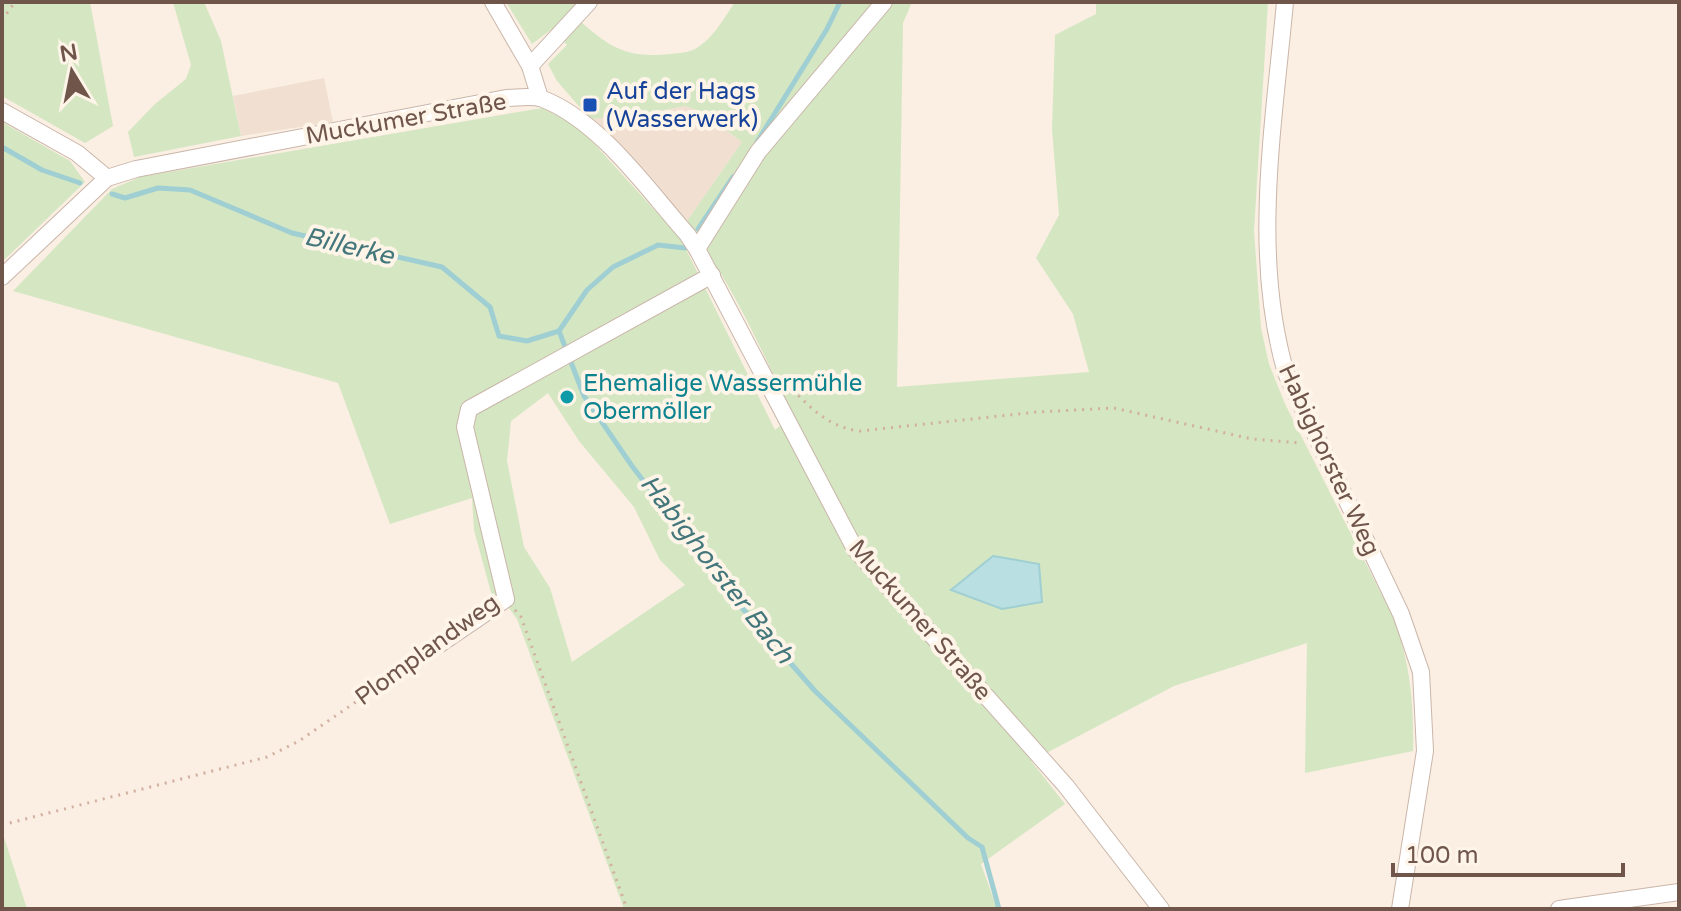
<svg xmlns="http://www.w3.org/2000/svg" width="1681" height="911" font-family="'Varela Round',sans-serif">
  <rect width="100%" height="100%" fill="#faefe2"/>
  <g fill="#f1e0d1">
    <path d="M 324,78 L 333,122 L 241,136 L 233,96 Z"/>
    <path d="M 685,106 L 702,112 L 742,142 L 685,224 L 590,119 L 631,116 Z"/>
  </g>
  <g fill="#d4e6c2" fill-rule="evenodd">
    <path d="M 2,2 L 90,2 L 113,126 L 85,143 L 2,96 Z"/>
    <path d="M 173,2 L 204,2 L 221,41 L 241,136 L 134,157 L 128,132 L 155,104 L 186,79 L 191,65 Z"/>
    <path d="M 506,2 L 580,2 L 571,13 C 606,44 621,59 670,54 C 678,53 688,53 695,49 C 713,39 724,18 735,2 L 912,2 L 903,23 L 897,387 L 1089,372 L 1073,314 L 1036,258 L 1059,215 L 1052,129 L 1055,35 L 1096,14 L 1096,2 L 1268,2 L 1254,231 L 1261,328 L 1269,364 L 1285,404 L 1393,617 C 1410,661 1414,703 1413,751 L 1305,773 L 1307,643 L 1174,686 L 1031,761 L 1065,804 L 981,864 L 997,909 L 624,909 L 517,619 L 503,600 L 492,596 L 474,530 L 472,498 L 390,524 L 338,383 L 13,291 L 112,189 L 140,177 L 542,108 L 578,126 L 681,239 L 775,430 L 793,415 C 761,351 732,279 685,224 L 742,142 L 702,112 L 685,106 L 631,116 L 590,119 L 557,81 L 548,64 L 567,45 L 552,29 L 532,44 ZM 548,393 L 579,441 L 634,507 L 660,560 L 685,585 L 572,662 L 550,588 L 524,547 L 507,461 L 511,421 Z"/>
    <path d="M 2,122 L 70,161 L 85,182 L 2,262 Z"/>
    <path d="M 2,834 L 3,834 L 27,909 L 2,909 Z"/>
  </g>
  <path fill="#b9dfe2" stroke="#a0cfd3" stroke-width="2" d="M 993,556 L 1039,564 L 1042,602 L 1002,609 L 951,590 Z"/>
  <g fill="none" stroke-linecap="round" stroke-linejoin="round">
    <g stroke="#a0cfd3" stroke-width="5">
      <path d="M 757,142 L 827,29 L 840,2"/>
      <path d="M 2,147 L 42,170 L 80,183"/>
      <path d="M 112,194 L 125,198 L 158,188 L 190,190 L 292,233 L 442,267 L 490,307 L 499,336 L 527,341 L 559,331"/>
      <path d="M 698,229 L 733,177"/>
      <path d="M 685,248 L 658,245 L 613,267 L 587,290 L 559,331 L 584,396 L 632,466 L 736,601 L 815,691 L 968,838 L 982,847 L 999,909"/>
    </g>
    <g stroke="#cab6aa" stroke-width="18">
      <g id="minor">
        <path d="M 493,2 L 530,66 L 540,98"/>
        <path d="M 1285,2 C 1274,124 1251,254 1286,373 L 1401,614 L 1421,672 L 1425,751 L 1400,909"/>
        <path d="M 530,66 L 589,2"/>
        <path d="M 2,111 L 77,153 L 107,178"/>
        <path d="M 697,249 L 758,152 L 884,2"/>
        <path d="M 2,277 L 107,178 L 136,169 L 506,98 C 517,98 533,95 543,99 C 601,122 647,189 687,234 L 697,249 L 855,549 L 1066,786 L 1161,909"/>
        <path d="M 440,644 L 506,599 L 465,427 L 469,409 L 712,275"/>
        <path d="M 1559,909 L 1679,892"/>
      </g>
    </g>
    <g stroke="#d2afa0" stroke-width="3" stroke-dasharray="2 6" stroke-linecap="butt">
      <path d="M 2,20 L 15,2"/>
      <path d="M 787,384 C 810,407 827,427 860,431 L 1037,412 L 1114,408 L 1252,439 L 1302,443"/>
      <path d="M 515,610 L 521,617 L 627,909"/>
      <path d="M 2,825 L 267,757 L 299,741 L 427,653"/>
    </g>
    <use href="#minor" stroke="#fff" stroke-width="16"/>
  </g>
  <rect fill="#1a4fb4" stroke="#fef4e8" stroke-width="3" x="582" y="97" width="16" height="16" rx="4"/>
  <circle fill="#0f9aa8" stroke="#fef4e8" stroke-width="3" cx="567" cy="397" r="8"/>
  <g text-anchor="middle" dominant-baseline="central" stroke-width="8" stroke-linejoin="round" paint-order="stroke">
    <g font-size="24" fill="#164399" stroke="#fef4e8" text-anchor="start">
      <text x="606" y="91">Auf der Hags<tspan x="606" dy="28">(Wasserwerk)</tspan></text>
    </g>
    <g font-size="24" fill="#70554b" stroke="#fef4e8">
      <text transform="translate(406 119) rotate(-10)">Muckumer Straße</text>
      <text transform="translate(1329 460) rotate(65)">Habighorster Weg</text>
      <text transform="translate(920 620) rotate(49)">Muckumer Straße</text>
      <text transform="translate(427 650) rotate(-36)">Plomplandweg</text>
    </g>
    <g font-size="24" fill="#0d838f" stroke="#fef4e8" text-anchor="start">
      <text x="583" y="383">Ehemalige Wassermühle<tspan x="583" dy="28">Obermöller</tspan></text>
    </g>
    <g font-size="26" font-style="italic" fill="#43777b" stroke="#fef4e8">
      <text transform="translate(349 246) rotate(13)">Billerke</text>
      <text transform="translate(717 569) rotate(52)">Habighorster Bach</text>
    </g>
  </g>
  <rect width="1681" height="911" fill="none" stroke="#70554b" stroke-width="8"/>
  <g transform="translate(72 72) rotate(350)" stroke="#fef4e8" stroke-width="6" paint-order="stroke">
  <path d="M0-6L14 30L0 20L-14 30Z" fill="#70554b"/>
  <text y="-12" font-size="22" font-weight="bold" text-anchor="middle" fill="#70554b">N</text>
  </g>
  <path d="M1393 863v12h230v-12" fill="none" stroke="#70554b" stroke-width="4"/>
  <text x="1405" y="863" font-size="24" fill="#70554b" stroke="#fef4e8" stroke-width="6" paint-order="stroke">100 m</text>
</svg>
